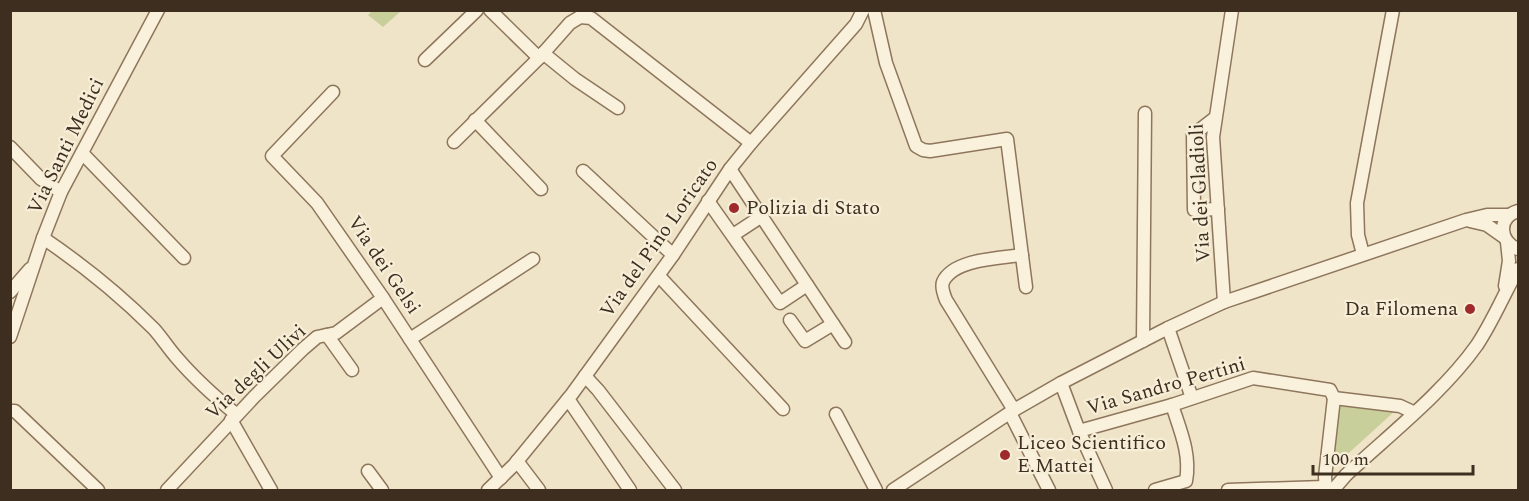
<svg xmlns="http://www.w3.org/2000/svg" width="1529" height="501" font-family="Spectral,serif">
  <rect width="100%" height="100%" fill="#f0e4c8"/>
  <g fill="#c9cf9b">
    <path d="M 372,11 L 372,10 L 401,11 L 383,27 L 368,15 Z"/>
    <path d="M 1348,404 L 1396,410 L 1329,471 L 1337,415 L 1341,406 Z"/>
  </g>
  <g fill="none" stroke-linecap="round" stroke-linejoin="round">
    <g stroke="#8d765c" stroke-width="15">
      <g id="minor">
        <path d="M 490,10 L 539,58"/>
        <path d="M 874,10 L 886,63 L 916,146 L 923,150 L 930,151 L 1007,139 L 1026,287"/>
        <path d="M 543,53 L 575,79 L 618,108"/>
        <path d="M 425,60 L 477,10"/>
        <path d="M 333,92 L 272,156 L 317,203 L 383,298 L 501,478"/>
        <path d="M 1215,118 L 1193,135 L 1194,210 L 1218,209"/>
        <path d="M 475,120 L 541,189"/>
        <path d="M 454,142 L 539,58 L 570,23 L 580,17 L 591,18 L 751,143"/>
        <path d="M 10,147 L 41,179 L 61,192"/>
        <path d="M 82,153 L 184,258"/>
        <path d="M 730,169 L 845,342"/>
        <path d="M 583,171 L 673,255"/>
        <path d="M 708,201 L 780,303 L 807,285"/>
        <path d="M 1518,211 C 1497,217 1499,242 1518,249"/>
        <path d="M 1470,221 L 1487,225 L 1504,237"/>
        <path d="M 733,235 L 762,216"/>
        <path d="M 43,238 C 83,265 120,295 154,329 C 162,338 169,349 177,358 C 195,379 215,397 237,415"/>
        <path d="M 1363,254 L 1358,235 L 1357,203 L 1393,10"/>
        <path d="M 659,276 L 783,409"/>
        <path d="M 1505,286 L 1509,261 L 1507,242"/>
        <path d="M 10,292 L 30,269"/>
        <path d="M 1224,302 L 1213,137 L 1232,10"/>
        <path d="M 790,320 L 805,341 L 833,324"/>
        <path d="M 1168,328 L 1192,398"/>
        <path d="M 327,335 L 352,370"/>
        <path d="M 10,337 L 43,238 L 61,192 L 158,10"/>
        <path d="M 410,339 L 533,259"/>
        <path d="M 1143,341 L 1145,113"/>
        <path d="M 585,376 L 598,390 L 675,490"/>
        <path d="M 1061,383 L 1079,431 L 1172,405 L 1253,378 L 1330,390 L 1334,398"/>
        <path d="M 1334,398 L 1400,406 L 1413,412"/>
        <path d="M 568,399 L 630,490"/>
        <path d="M 1014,410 L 946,300 C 944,295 941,287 943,282 C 953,259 1001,258 1022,255"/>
        <path d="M 10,411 L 15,411 L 98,490"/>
        <path d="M 1010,413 L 1049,490"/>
        <path d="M 836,414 L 876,490"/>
        <path d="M 231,420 L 271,490"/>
        <path d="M 1079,431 L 1106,490"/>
        <path d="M 517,461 L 539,490"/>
        <path d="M 368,471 L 382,490"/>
        <path d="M 167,490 L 254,397 L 303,349 L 317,337 L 336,333 L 383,298"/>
        <path d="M 488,490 L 514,465 L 572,394 L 673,255 L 730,169 L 751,143 L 856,24 L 863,10"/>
        <path d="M 893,490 L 1014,410 L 1061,383 L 1168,328 L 1224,302 L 1466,220 L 1487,215 L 1509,215"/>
        <path d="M 1155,490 L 1186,481 C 1191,454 1180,430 1172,405"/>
        <path d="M 1228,490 L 1324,487"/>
        <path d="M 1326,490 L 1325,477 L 1334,398"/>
        <path d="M 1333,490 L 1346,475 C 1389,435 1443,393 1477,345 C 1493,321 1504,294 1518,269"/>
      </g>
    </g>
    <use href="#minor" stroke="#faf1dc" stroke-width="12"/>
  </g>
  <g fill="#9e2a2b" stroke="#f7eed8" stroke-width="2">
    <circle cx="734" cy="208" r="6"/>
    <circle cx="1470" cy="309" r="6"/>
    <circle cx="1005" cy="455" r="6"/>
  </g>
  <g text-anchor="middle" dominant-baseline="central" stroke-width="4.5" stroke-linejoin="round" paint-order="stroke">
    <g font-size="20" fill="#3d2e20" stroke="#f7eed8">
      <text transform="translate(66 146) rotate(-64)">Via Santi Medici</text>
      <text transform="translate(1200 193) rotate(-93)">Via dei Gladioli</text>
      <text transform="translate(659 238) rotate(-55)">Via del Pino Loricato</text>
      <text transform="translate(384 265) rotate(56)">Via dei Gelsi</text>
      <text transform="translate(256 372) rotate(-43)">Via degli Ulivi</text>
      <text transform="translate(1166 386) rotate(-16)">Via Sandro Pertini</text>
    </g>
    <g font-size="20" fill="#3d2e20" stroke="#f7eed8" text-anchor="start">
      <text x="746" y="208">Polizia di Stato</text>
      <text x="1458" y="309" text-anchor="end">Da Filomena</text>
      <text x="1017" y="443">Liceo Scientifico<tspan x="1017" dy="23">E.Mattei</tspan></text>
    </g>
  </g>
  <rect width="1529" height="501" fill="none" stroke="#3d2e20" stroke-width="24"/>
  <path d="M1313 465v9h160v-9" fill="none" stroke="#3d2e20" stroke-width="3"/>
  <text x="1322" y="465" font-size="18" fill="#3d2e20" stroke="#f7eed8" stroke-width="4.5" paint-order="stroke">100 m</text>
</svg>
